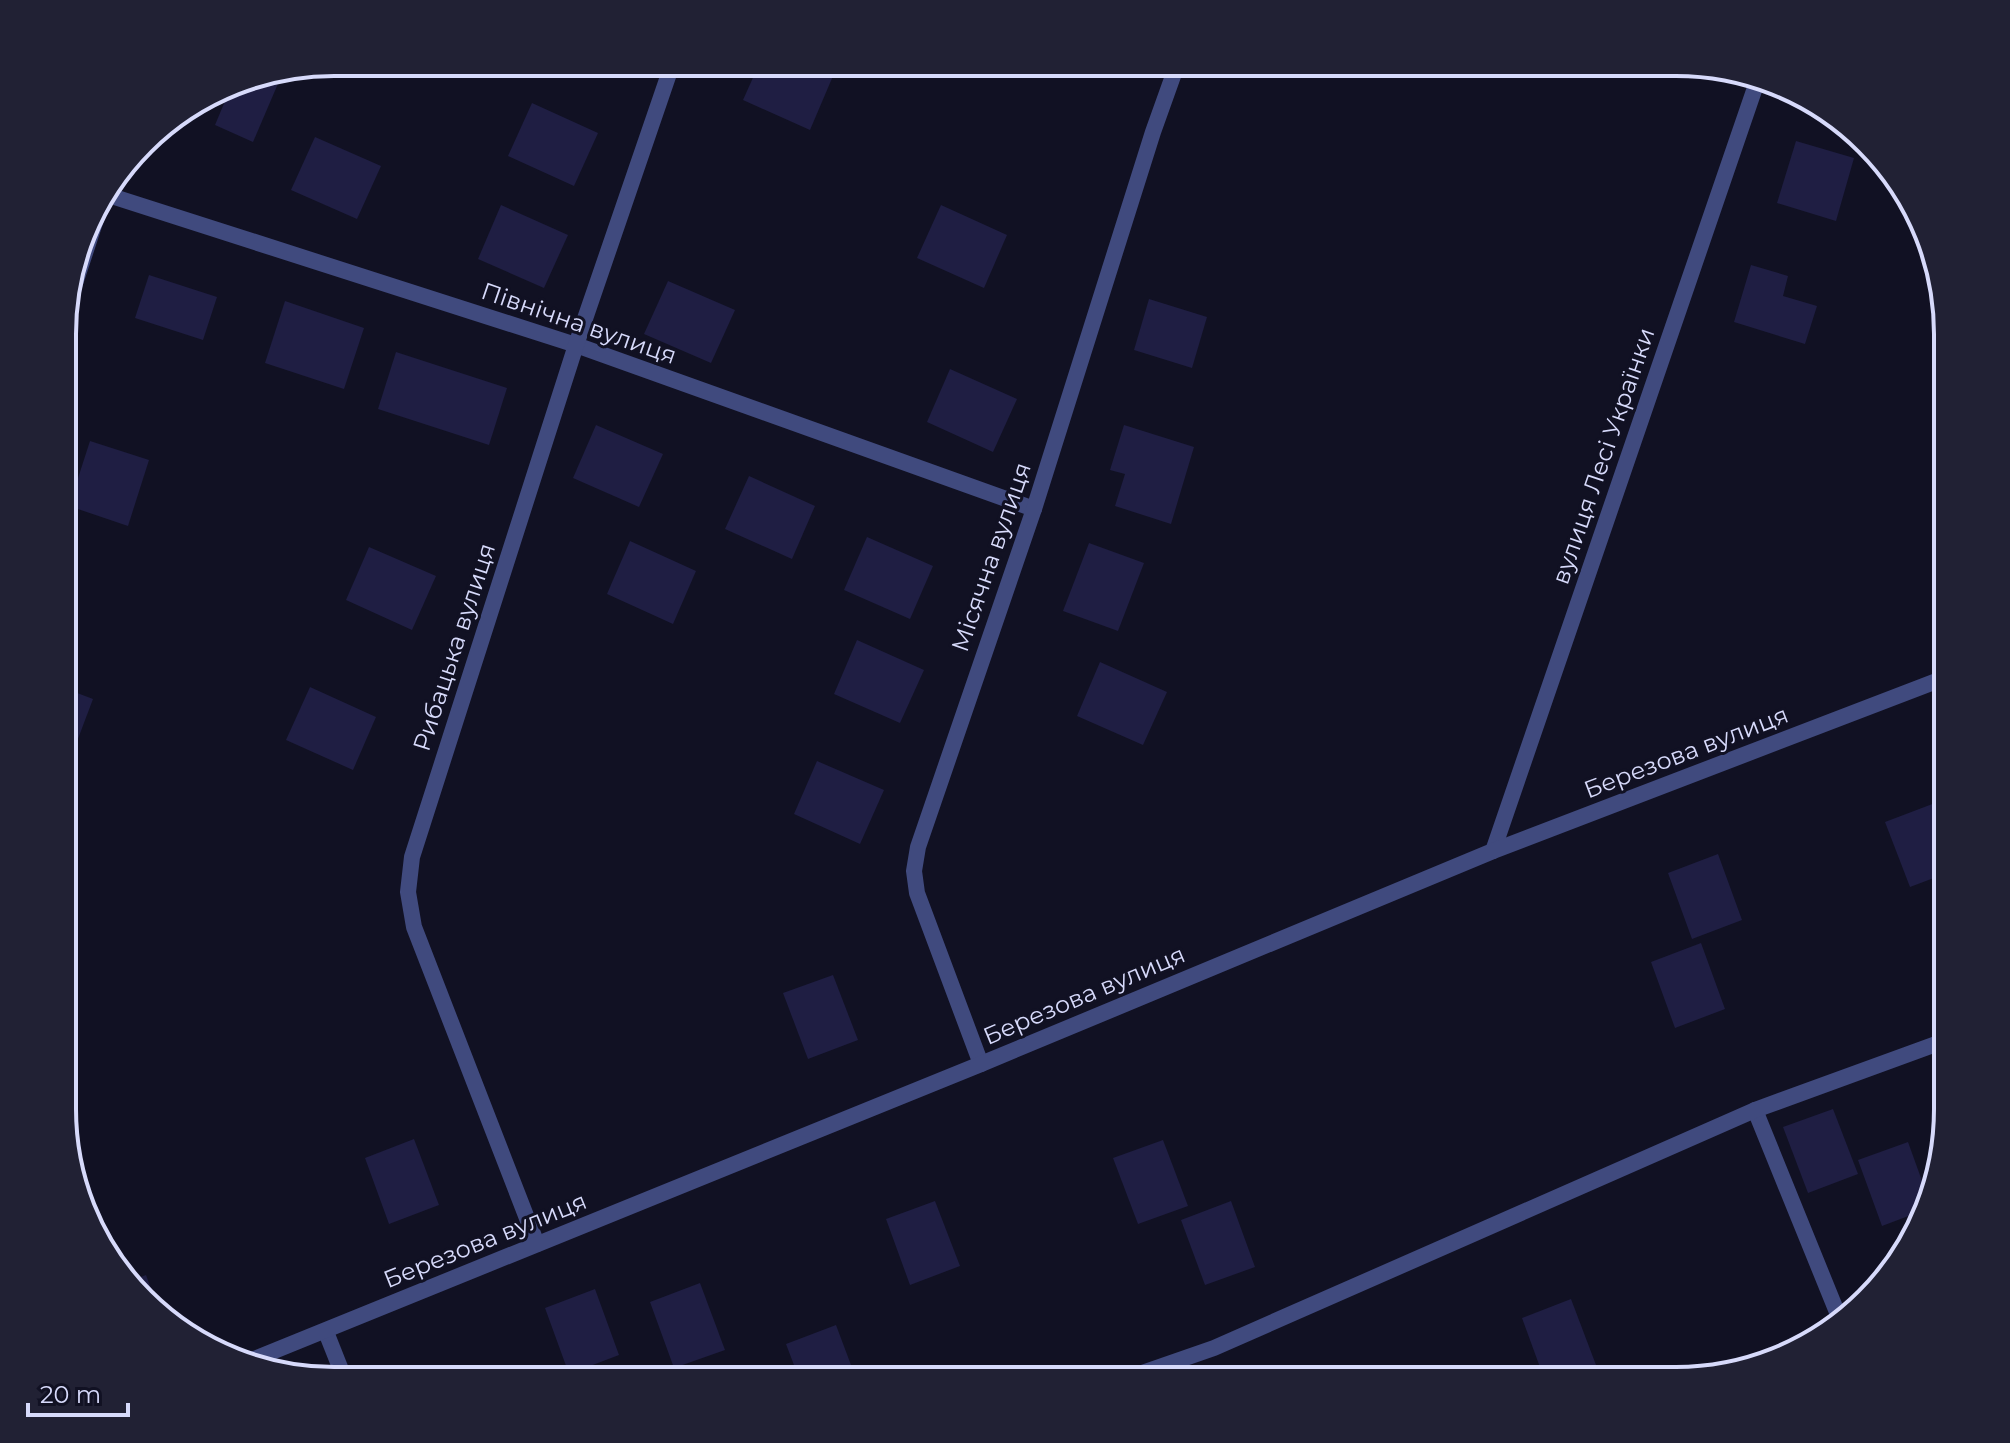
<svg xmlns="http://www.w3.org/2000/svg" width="2010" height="1443" font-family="Montserrat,sans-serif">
  <rect width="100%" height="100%" fill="#111123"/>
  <g fill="#1f1e43">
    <path d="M 760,62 L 802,62 L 833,76 L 810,130 L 743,100 Z"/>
    <path d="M 283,72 L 253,142 L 215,125 L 233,82 Z"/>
    <path d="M 532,103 L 598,133 L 574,186 L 508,156 Z"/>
    <path d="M 315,137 L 381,166 L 357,219 L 291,190 Z"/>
    <path d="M 1796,141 L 1854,158 L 1836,221 L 1777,203 Z"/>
    <path d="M 501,205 L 568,235 L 544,288 L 478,259 Z"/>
    <path d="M 941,205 L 1007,235 L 984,288 L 917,258 Z"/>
    <path d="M 1751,265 L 1788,276 L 1783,296 L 1817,306 L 1805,344 L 1734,322 Z"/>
    <path d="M 149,275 L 217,297 L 203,340 L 135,318 Z"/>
    <path d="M 668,281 L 735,310 L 711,363 L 644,334 Z"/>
    <path d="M 1149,299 L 1207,317 L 1192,368 L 1134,350 Z"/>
    <path d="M 285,301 L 364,328 L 344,389 L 265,363 Z"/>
    <path d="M 396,352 L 507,388 L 489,445 L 378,409 Z"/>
    <path d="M 950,369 L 1017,399 L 993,452 L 927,422 Z"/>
    <path d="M 596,425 L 663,454 L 639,507 L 573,478 Z"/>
    <path d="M 1124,425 L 1194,447 L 1171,524 L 1115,506 L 1125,474 L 1110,470 Z"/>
    <path d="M 90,441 L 149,460 L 128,526 L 69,506 Z"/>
    <path d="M 1945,471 L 1947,472 L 1947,515 L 1932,510 Z"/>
    <path d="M 749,476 L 815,506 L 792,559 L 725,529 Z"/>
    <path d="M 867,537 L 933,566 L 910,619 L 844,590 Z"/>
    <path d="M 630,541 L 696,571 L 673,624 L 607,594 Z"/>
    <path d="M 1089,543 L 1144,563 L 1118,631 L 1063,611 Z"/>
    <path d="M 369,547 L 436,576 L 412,630 L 346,600 Z"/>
    <path d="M 857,640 L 924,670 L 900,723 L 834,694 Z"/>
    <path d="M 1100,662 L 1167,692 L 1143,745 L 1077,716 Z"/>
    <path d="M 310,687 L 376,717 L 353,770 L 286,740 Z"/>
    <path d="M 64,688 L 93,699 L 70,760 L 64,758 Z"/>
    <path d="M 817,761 L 884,790 L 860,844 L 794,814 Z"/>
    <path d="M 1935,803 L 1947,836 L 1947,873 L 1910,887 L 1885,822 Z"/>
    <path d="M 1718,854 L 1742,920 L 1692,939 L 1668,873 Z"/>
    <path d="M 66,924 L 76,978 L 64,980 L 64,925 Z"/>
    <path d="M 1701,943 L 1725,1009 L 1675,1028 L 1651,962 Z"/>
    <path d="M 833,975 L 858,1040 L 808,1059 L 783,993 Z"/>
    <path d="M 1833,1109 L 1858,1174 L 1808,1193 L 1783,1127 Z"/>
    <path d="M 414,1139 L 439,1205 L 389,1224 L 365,1158 Z"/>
    <path d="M 1163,1140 L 1188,1206 L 1138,1224 L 1113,1158 Z"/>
    <path d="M 1908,1142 L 1930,1203 L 1927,1209 L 1882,1226 L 1858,1160 Z"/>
    <path d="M 935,1201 L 960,1266 L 910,1285 L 886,1219 Z"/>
    <path d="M 1231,1201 L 1255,1267 L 1205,1285 L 1181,1220 Z"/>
    <path d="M 146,1275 L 161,1316 L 130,1281 Z"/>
    <path d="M 700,1283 L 725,1350 L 674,1368 L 650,1302 Z"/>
    <path d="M 595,1289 L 619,1355 L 569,1374 L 545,1308 Z"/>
    <path d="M 1571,1299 L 1596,1365 L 1553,1381 L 1545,1381 L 1522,1318 Z"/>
    <path d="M 836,1325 L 857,1381 L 800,1381 L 786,1344 Z"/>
  </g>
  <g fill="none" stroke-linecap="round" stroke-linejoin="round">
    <g stroke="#404a7e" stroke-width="16">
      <path d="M 105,194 L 576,345 L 1034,509"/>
      <path d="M 64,317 L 104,195"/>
      <path d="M 1493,851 L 1759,76"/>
      <path d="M 981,1064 L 917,893 L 914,871 L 918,847 L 1034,509 L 1153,132 L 1178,62"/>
      <path d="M 1755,1110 L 1839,1317"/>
      <path d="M 537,1244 L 414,927 L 408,892 L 412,857 L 576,345 L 673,62"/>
      <path d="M 326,1332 L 345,1380"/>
      <path d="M 242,1364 L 981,1064 L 1493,851 L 1947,677"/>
      <path d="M 1119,1381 L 1214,1348 L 1755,1110 L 1947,1040"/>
    </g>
  </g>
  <g text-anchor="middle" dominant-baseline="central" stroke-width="6" stroke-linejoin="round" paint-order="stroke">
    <g font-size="24" fill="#d7dafb" stroke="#111123">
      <text transform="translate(579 323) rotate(19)">Північна вулиця</text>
      <text transform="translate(1603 456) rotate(-71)">вулиця Лесі Українки</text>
      <text transform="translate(991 557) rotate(-71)">Місячна вулиця</text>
      <text transform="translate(454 647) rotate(-72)">Рибацька вулиця</text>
      <text transform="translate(1686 752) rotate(-21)">Березова вулиця</text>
      <text transform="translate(1084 995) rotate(-23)">Березова вулиця</text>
      <text transform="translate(485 1240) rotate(-22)">Березова вулиця</text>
    </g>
  </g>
  <path d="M0 0H2010V1443H0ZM334 76H1676A258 258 0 0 1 1934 334V1109A258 258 0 0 1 1676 1367H334A258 258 0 0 1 76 1109V334A258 258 0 0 1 334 76Z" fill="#212134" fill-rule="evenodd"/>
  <path fill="none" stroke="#d7dafb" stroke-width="4" d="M334 76H1676A258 258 0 0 1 1934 334V1109A258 258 0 0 1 1676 1367H334A258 258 0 0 1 76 1109V334A258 258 0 0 1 334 76Z"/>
  <path d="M28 1403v12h100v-12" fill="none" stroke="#d7dafb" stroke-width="4"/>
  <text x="40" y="1403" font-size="24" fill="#d7dafb" stroke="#111123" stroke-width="6" paint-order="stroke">20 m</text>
</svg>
